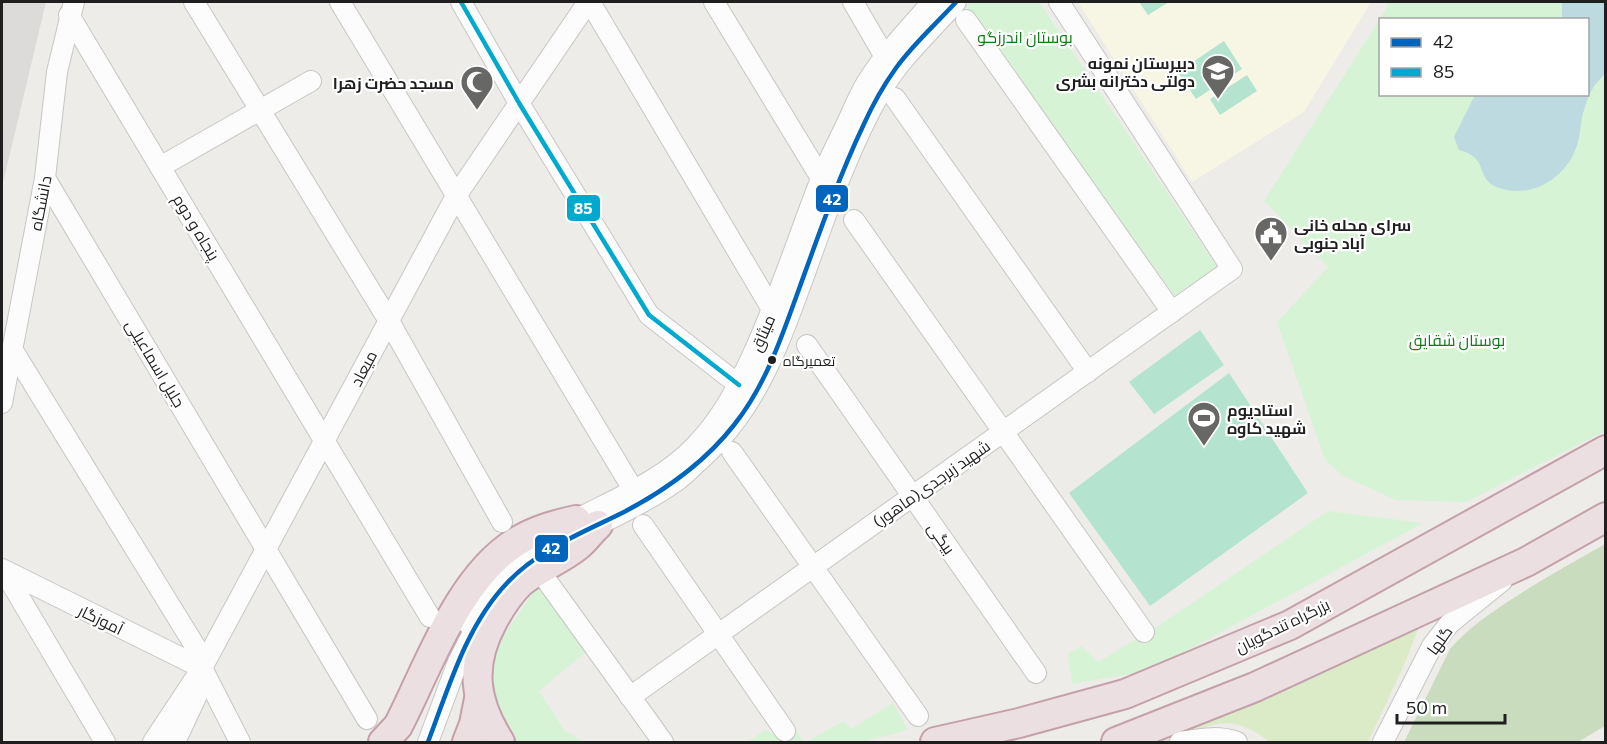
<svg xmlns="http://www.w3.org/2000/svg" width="1607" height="744" font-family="Commissioner,Cairo,sans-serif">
  <rect width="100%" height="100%" fill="#eeece8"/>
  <path fill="#f7f6e4" d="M 1078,2 L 1371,2 L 1304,112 L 1192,182 Z"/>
  <path fill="#dcdbd9" d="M 2,2 L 46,2 L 2,187 Z"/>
  <path fill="#dbebc7" d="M 1418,629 L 1405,663 L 1368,742 L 1270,742 C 1223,706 1208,731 1161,742 Z"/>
  <path fill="#c9dcbe" d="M 1605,544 L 1605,726 L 1578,742 L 1404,742 L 1450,649 C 1468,628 1489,614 1512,599 C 1543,579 1573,562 1605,544 Z"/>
  <g fill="#d7f3d6" fill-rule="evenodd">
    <path d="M 971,2 L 1039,2 L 1219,270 L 1177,299 L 966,7 Z"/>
    <path d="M 1389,2 L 1605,2 L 1605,431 L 1466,502 L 1396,500 L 1343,476 L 1325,460 L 1277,322 L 1328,267 L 1264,201 L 1385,11 ZM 1380,20 L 1588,20 L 1588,94 L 1380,94 Z"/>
    <path d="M 1328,511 L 1423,523 L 1149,671 L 1072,684 L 1068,654 L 1081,646 L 1098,662 L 1158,626 Z"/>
    <path d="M 540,582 L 587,651 L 539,691 L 564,730 L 584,742 L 514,742 L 511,741 L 491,710 L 486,675 L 496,647 Z"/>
    <path d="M 893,703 L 908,730 L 862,742 L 806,742 L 843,721 L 851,729 Z"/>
    <path d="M 795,729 L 804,742 L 747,742 L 765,730 L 780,737 Z"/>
  </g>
  <g fill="#b4e4cf">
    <path d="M 1139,2 L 1169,2 L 1148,15 Z"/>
    <path d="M 1224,41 L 1242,69 L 1196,99 L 1178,72 Z"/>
    <path d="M 1247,75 L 1257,91 L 1220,115 L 1210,99 Z"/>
    <path d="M 1200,330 L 1224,365 L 1154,414 L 1129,382 Z"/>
    <path d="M 1229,373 L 1308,493 L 1150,606 L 1069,493 Z"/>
  </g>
  <path fill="#bcdae0" d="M 1562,2 L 1605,2 C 1606,20 1607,53 1606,70 C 1604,77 1596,82 1593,88 C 1589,94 1586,103 1584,110 C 1580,121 1581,134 1577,145 C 1568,175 1537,196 1507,190 C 1470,183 1494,159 1459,150 L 1454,137 L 1475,95 L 1588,94 L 1588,20 L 1562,19 Z"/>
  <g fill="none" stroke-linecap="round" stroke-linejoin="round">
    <g stroke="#c6c6c4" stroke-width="22">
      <g id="minor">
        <path d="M 194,2 L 389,321 L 502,522"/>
        <path d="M 340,2 L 634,491"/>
        <path d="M 461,2 L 519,103 L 649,315 L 739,385"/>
        <path d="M 590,2 L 773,311"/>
        <path d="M 714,2 L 821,178"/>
        <path d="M 853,2 L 885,57 L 893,64"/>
        <path d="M 69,15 L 430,617"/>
        <path d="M 966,20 L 1172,312"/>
        <path d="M 895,98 L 1088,372"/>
        <path d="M 160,167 L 311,81"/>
        <path d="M 45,178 L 367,719"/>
        <path d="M 854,220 L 1144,632"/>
        <path d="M 807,345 L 1036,673"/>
        <path d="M 12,349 L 195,646 L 202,668 L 240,742"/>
        <path d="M 2,403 L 45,178 L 57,72 L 74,2"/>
        <path d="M 732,452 L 918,716"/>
        <path d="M 643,525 L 785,731"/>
        <path d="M 587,530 C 617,516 648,501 675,482 C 684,476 691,468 699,461 C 757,409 779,344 805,273 C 827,212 848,149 880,93 C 900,58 930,32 956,2"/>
        <path d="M 2,569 L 202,668"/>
        <path d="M 4,571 L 105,742"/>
        <path d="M 547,581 L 663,742"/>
        <path d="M 468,624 C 492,579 533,543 577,519 C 619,497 663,480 696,445 C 721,419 738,387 753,354 C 779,297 798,238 820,181 C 828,161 838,142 847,123 C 853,110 859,95 867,82 C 885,53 910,28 932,2"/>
        <path d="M 630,697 L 1232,269 L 1059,2"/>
        <path d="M 153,742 L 202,668 L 456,196 L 588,2"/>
        <path d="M 175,742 L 197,695 L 196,681"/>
        <path d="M 428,742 L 458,662 L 482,615"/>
        <path d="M 1180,742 C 1200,739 1217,735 1237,742"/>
        <path d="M 1383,742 L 1432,646 L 1449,624 L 1502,581"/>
      </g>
    </g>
    <g stroke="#c3a0aa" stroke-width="32">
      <g id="highway">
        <path d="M 383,742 L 398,726 C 428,668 458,578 516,542 C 535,530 554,525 576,520"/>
        <path d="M 467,742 L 474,724 L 479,699"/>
        <path d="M 500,742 C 474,701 469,665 493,621 C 500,608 510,593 520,583 C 538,568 561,560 579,545 C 586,539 591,531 598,525"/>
        <path d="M 935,742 L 1019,723 L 1125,694 L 1290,625 L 1606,450"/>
        <path d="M 1116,742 L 1255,687 L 1526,562 L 1606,517"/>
      </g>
    </g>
    <use href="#minor" stroke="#fcfcfc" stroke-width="20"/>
    <use href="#highway" stroke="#ebdfe1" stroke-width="28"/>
    <g stroke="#fff" stroke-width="9">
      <path id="bus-1" d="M 428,742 C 449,687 466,626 507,583 C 539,549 584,532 624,512 C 666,490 705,462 734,425 C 766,385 782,336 799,289 C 819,234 838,179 863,126 C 872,106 883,86 896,68 C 913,44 936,24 956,2"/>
    </g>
    <g stroke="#fff" stroke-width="9">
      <path id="bus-2" d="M 461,2 L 519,103 L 649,315 L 739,385"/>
    </g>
    <use href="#bus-1" stroke="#0065bd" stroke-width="4.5"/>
    <use href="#bus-2" stroke="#00a9ce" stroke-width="4.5"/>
  </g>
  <defs>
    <g id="school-pin" transform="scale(1.725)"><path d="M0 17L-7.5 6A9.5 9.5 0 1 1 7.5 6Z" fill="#676765" stroke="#fff"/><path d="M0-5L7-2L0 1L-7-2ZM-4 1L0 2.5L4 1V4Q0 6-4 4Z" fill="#fff"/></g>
    <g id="mosque-pin" transform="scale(1.725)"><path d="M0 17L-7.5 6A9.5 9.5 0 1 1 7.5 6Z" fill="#676765" stroke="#fff"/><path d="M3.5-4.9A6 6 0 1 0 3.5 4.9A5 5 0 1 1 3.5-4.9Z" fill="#fff"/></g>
    <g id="civic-pin" transform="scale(1.725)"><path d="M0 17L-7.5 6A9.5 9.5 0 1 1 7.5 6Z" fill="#676765" stroke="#fff"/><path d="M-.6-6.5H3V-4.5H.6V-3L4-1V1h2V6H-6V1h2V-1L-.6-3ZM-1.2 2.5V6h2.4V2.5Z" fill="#fff"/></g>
    <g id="stadium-pin" transform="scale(1.725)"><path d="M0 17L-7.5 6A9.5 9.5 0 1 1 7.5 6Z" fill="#676765" stroke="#fff"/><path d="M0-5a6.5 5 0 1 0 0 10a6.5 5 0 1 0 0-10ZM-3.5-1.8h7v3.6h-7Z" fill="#fff"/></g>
  </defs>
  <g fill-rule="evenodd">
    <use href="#school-pin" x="1218" y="71"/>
    <use href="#mosque-pin" x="477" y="82"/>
    <use href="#civic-pin" x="1271" y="233"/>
    <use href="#stadium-pin" x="1204" y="418"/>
  </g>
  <circle fill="#1f1f1f" stroke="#fff" stroke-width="2" cx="772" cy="360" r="5"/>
  <g text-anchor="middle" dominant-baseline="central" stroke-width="4.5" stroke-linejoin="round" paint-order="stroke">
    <g font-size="14" fill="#1f1f1f" stroke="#fff" text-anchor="start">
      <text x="783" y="360">تعمیرگاه</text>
    </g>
    <g font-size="16" fill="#0c7f14" stroke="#fff">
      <text x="1025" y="36">بوستان اندرزگو</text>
      <text x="1457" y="339">بوستان شقایق</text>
    </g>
    <g font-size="16" font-weight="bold" fill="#1f1f1f" stroke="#fff" text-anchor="end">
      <text x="1195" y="62">دبیرستان نمونه<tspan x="1195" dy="18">دولتی دخترانه بشری</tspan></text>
      <text x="454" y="82">مسجد حضرت زهرا</text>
      <text x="1294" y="224" text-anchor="start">سرای محله خانی<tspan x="1294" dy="18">آباد جنوبی</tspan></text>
      <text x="1227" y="409" text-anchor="start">استادیوم<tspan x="1227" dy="18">شهید کاوه</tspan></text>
    </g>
    <g font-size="16" fill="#1f1f1f" stroke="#fff">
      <text transform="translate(40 203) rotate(-79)">دانشگاه</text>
      <text transform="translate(197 227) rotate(59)">پنجاه و دوم</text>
      <text transform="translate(762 333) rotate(-66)">میثاق</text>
      <text transform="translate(156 363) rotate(59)">جلیل اسماعیلی</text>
      <text transform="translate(363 368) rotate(-62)">میعاد</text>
      <text transform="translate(931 483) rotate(-35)">شهید زبرجدی(ماهور)</text>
      <text transform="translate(942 538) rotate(55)">بیگی</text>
      <text transform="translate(101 619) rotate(26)">آموزگار</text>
      <text transform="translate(1282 625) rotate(-26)">بزرگراه تندگویان</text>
      <text transform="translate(1439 640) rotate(-54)">گلها</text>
    </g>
  </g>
  <g stroke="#fff" stroke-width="2">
    <rect x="815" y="184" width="34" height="29" rx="6" fill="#0065bd"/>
    <rect x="566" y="194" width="35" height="28" rx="6" fill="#00a9ce"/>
    <rect x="534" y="534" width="35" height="29" rx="6" fill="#0065bd"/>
  </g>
  <g font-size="16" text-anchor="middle" font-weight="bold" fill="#fff">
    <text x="832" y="205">42</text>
    <text x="583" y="214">85</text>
    <text x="551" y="554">42</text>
  </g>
  <rect width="1607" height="744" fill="none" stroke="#1f1f1f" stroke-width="6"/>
  <rect x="1379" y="18" width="210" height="78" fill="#ffffff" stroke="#a5a5a5" stroke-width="1.5"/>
  <rect x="1391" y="38" width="30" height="9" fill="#0065bd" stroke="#a5a5a5" stroke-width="1.5"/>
  <text x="1433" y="48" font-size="18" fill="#1f1f1f">42</text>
  <rect x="1391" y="68" width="30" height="9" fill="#00a9ce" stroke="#a5a5a5" stroke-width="1.5"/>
  <text x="1433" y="78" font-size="18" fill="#1f1f1f">85</text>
  <path d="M1397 714v9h108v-9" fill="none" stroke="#1f1f1f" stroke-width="3"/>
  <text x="1406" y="714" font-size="18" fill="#1f1f1f" stroke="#ffffff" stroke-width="4.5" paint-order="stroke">50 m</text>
</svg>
